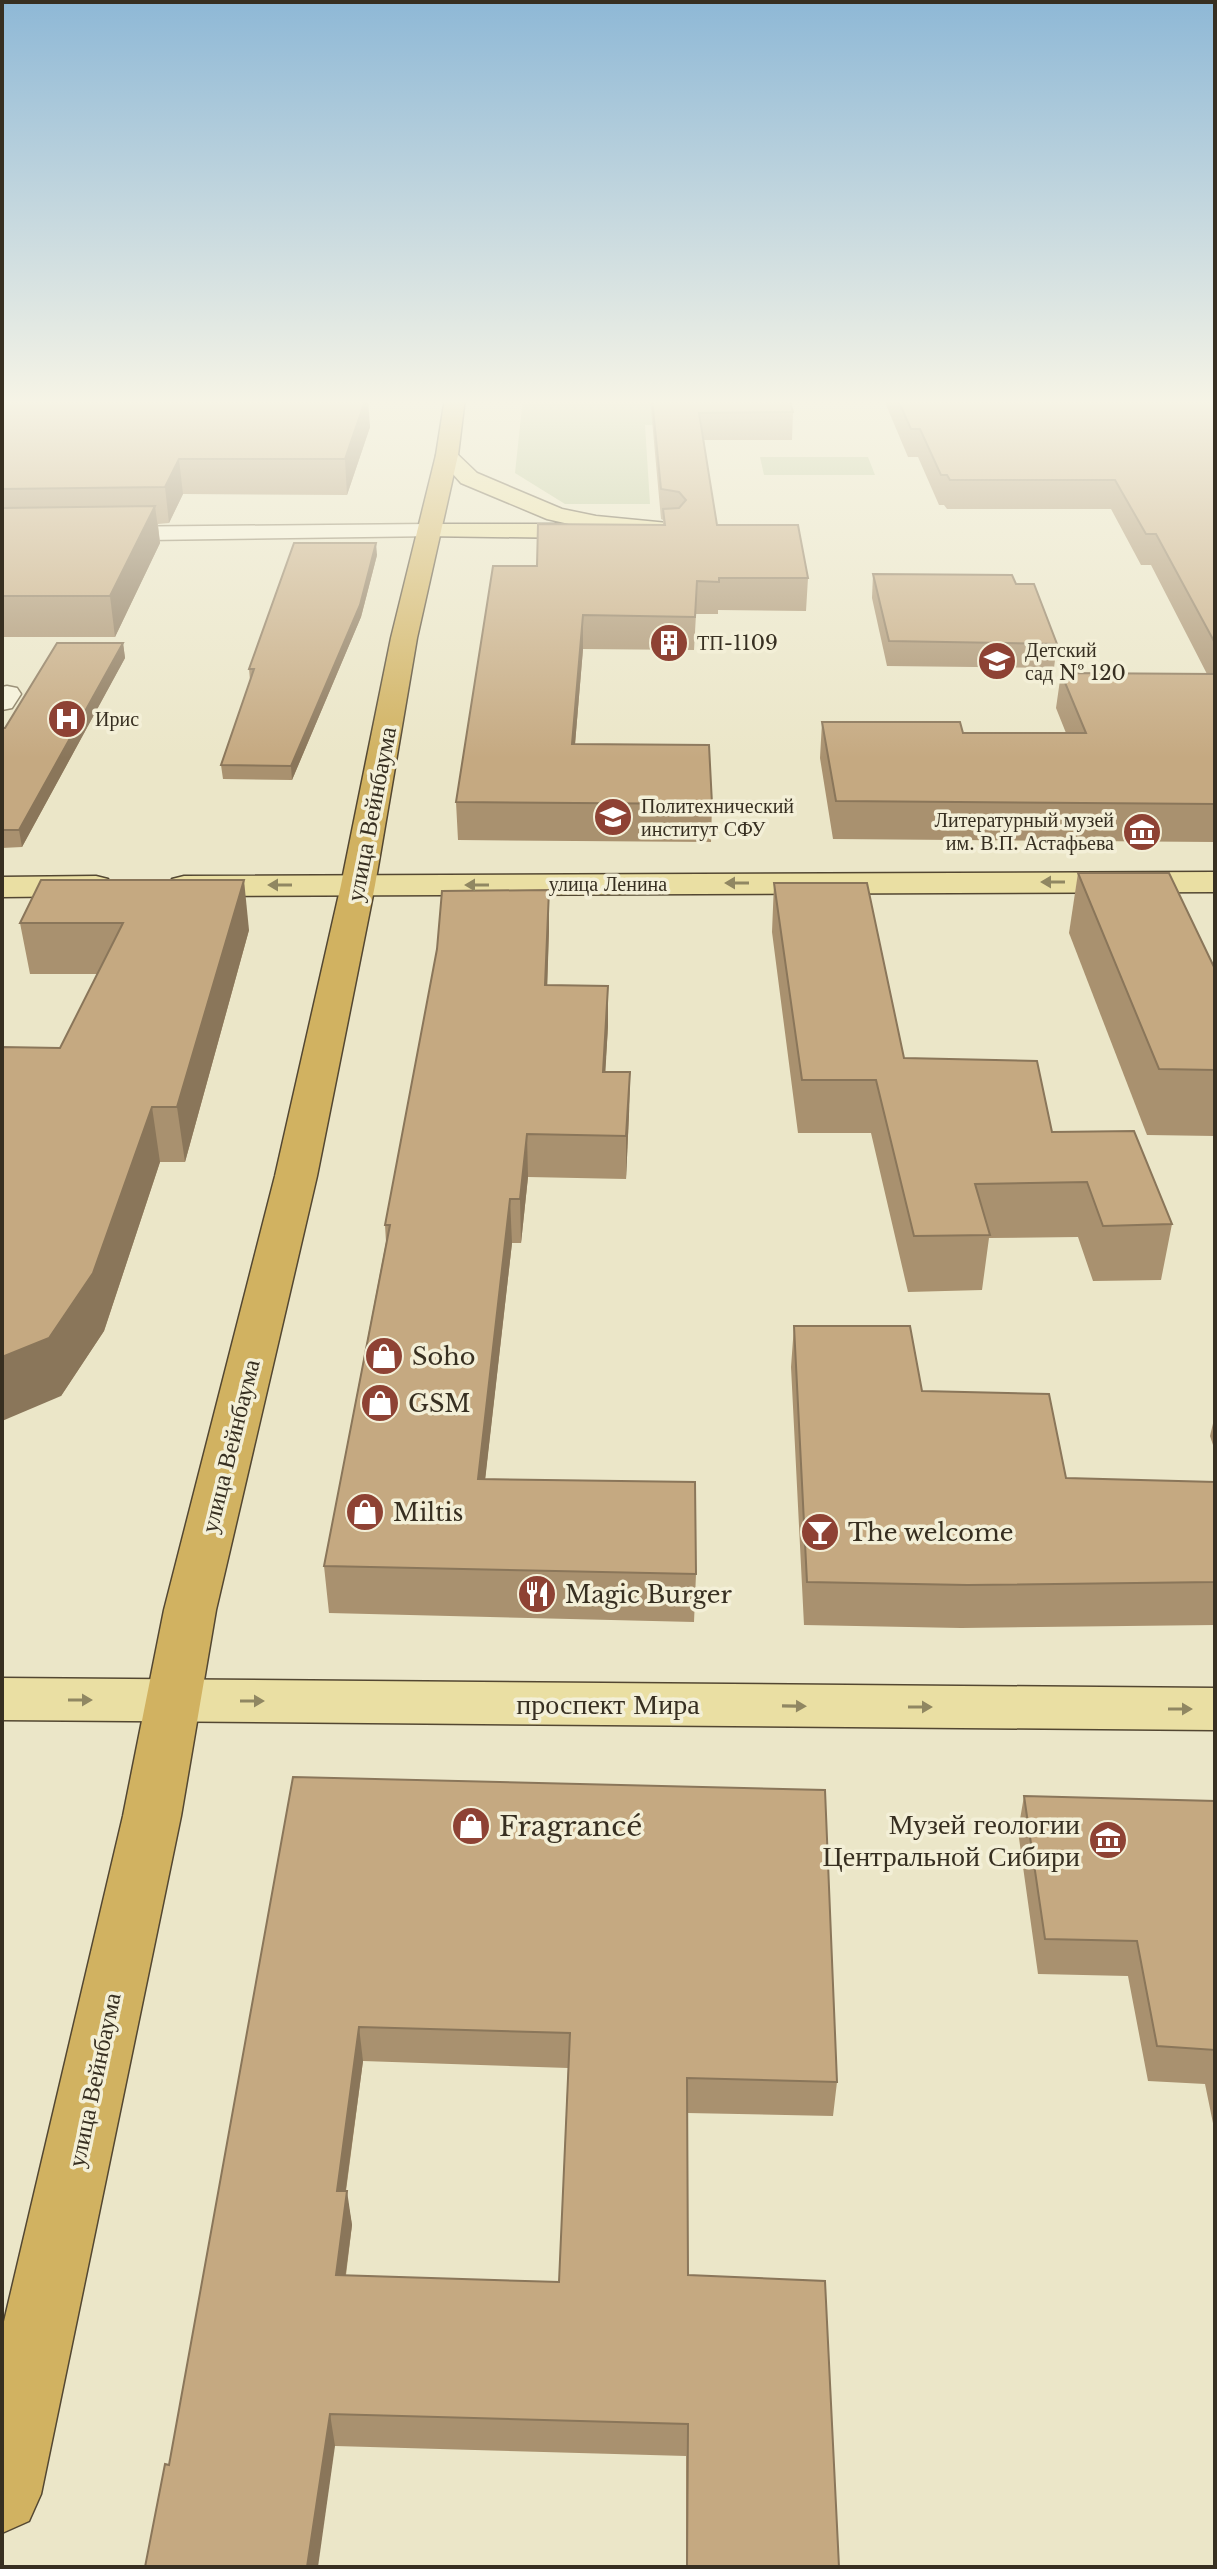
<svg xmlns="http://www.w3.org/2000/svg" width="1217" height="2569" font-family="'Libre Baskerville',serif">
  <rect width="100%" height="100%" fill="#ebe6c8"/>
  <g fill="#bcc89c">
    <path d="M 523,398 L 723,398 L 727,425 L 645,425 L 650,504 L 565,504 L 515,473 Z"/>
    <path d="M 760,457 L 868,457 L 875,475 L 764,475 Z"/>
  </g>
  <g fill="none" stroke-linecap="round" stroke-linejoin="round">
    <g stroke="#85795e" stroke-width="3">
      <g id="street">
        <path d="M 429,524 L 437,526 L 441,531 L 437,536 L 2,542 L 2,528 Z"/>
        <path d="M 7,686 L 17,688 L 21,694 L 12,708 L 2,710 L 2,687 Z"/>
      </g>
    </g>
    <g stroke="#534732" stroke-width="3">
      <g id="primary">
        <path d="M 447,449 L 454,451 L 477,473 L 562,509 L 596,516 L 668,523 L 676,525 L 680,530 L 676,535 L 668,537 L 585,528 L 588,531 L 584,536 L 576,538 L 421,536 L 417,531 L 421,526 L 429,524 L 569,524 L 547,519 L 461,483 L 436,455 Z"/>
        <path d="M 1215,872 L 1215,892 L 184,896 L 172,893 L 167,886 L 172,879 L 184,876 Z"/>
        <path d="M 96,876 L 108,879 L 113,886 L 108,893 L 96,896 L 2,897 L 2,877 Z"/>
        <path d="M 2,1678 L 1215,1688 L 1215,1730 L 2,1720 Z"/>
      </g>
    </g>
    <g stroke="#534732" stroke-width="3">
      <path id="highway" d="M 445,398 L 465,398 L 458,455 L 417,638 L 375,885 L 317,1176 L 216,1610 L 181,1816 L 41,2494 L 29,2521 L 2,2533 L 2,2330 L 123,1816 L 164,1610 L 275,1176 L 341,885 L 391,638 L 436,455 Z"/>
    </g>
    <use href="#street" fill="#f6f2da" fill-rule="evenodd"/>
    <use href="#primary" fill="#eadfa3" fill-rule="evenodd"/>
    <use href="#highway" fill="#d1b261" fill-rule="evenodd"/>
  </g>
  <g fill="#a9916f" fill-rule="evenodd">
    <path d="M 2,398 L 370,427 L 347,495 L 183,494 L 169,523 L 158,524 L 160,543 L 115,637 L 2,637 Z"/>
    <path d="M 650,398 L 1215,398 L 1215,842 L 833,839 L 820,758 L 822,722 L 963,733 L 1066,733 L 1056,708 L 1061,673 L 1207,674 L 1151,565 L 1141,565 L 1111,509 L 947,509 L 944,505 L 939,505 L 918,457 L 908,457 L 884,400 L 790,400 L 793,412 L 792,440 L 703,440 L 717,525 L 808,578 L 806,611 L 718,610 L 718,614 L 696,614 L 694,650 L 583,649 L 575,744 L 712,804 L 711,842 L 458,840 L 456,802 L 537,566 L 663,525 L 663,520 L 661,519 Z"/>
    <path d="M 377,555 L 361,617 L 292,780 L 223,779 L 221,765 L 250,680 L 249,669 Z"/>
    <path d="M 873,574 L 1016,584 L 1057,644 L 1054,668 L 887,666 L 872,598 Z"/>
    <path d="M 123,643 L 125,658 L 22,847 L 2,848 L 2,728 L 5,728 Z"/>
    <path d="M 1078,873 L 1215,969 L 1215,1136 L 1147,1135 L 1069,933 Z"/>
    <path d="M 41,880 L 249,930 L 185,1162 L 160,1162 L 104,1331 L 61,1396 L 60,1048 L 97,974 L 30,974 L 20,923 Z"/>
    <path d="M 774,883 L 904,1058 L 1052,1132 L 1172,1224 L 1161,1280 L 1093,1281 L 1078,1237 L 989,1238 L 982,1290 L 908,1292 L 871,1133 L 798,1133 L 772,932 Z"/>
    <path d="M 549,929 L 547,985 L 608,1026 L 605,1072 L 630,1072 L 629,1114 L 626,1179 L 528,1177 L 521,1243 L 512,1243 L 485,1479 L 696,1574 L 694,1622 L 329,1613 L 324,1566 L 386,1242 L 385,1225 Z"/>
    <path d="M 794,1326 L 922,1391 L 1066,1478 L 1215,1482 L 1215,1625 L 961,1628 L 804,1625 L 791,1367 Z"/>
    <path d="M 1215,1415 L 1215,1451 L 1210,1436 Z"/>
    <path d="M 293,1777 L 837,2082 L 833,2116 L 687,2113 L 688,2275 L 839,2567 L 686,2567 L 686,2456 L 335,2446 L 169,2465 ZM 363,2061 L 568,2068 L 559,2282 L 346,2275 L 352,2225 L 346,2191 Z"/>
    <path d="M 1024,1796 L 1215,1801 L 1215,2133 L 1205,2084 L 1148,2081 L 1128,1976 L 1038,1974 L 1018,1831 Z"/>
  </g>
  <g fill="#8a765a">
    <path d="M 366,398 L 368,398 L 370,427 L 347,495 L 345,459 Z"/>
    <path d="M 179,459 L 183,494 L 169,523 L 165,487 Z"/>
    <path d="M 155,506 L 160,543 L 115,637 L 110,596 Z"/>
    <path d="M 376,543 L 377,555 L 361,617 L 292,780 L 291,766 Z"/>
    <path d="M 583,615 L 583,649 L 572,780 L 572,744 Z"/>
    <path d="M 123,643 L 125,658 L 22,847 L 19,830 Z"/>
    <path d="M 244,880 L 249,930 L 185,1162 L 177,1107 Z"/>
    <path d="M 549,890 L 549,929 L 546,1025 L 545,985 Z"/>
    <path d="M 608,986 L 608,1026 L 603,1113 L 603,1072 Z"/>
    <path d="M 630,1072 L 629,1114 L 626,1179 L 626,1136 Z"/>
    <path d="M 152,1107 L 160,1162 L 104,1331 L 61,1396 L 2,1421 L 2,1357 Z"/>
    <path d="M 527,1134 L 528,1177 L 521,1243 L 520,1199 Z"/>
    <path d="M 510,1199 L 512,1243 L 480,1525 L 478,1479 Z"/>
    <path d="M 359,2027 L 363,2061 L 341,2225 L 337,2191 Z"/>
    <path d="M 347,2191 L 352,2225 L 341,2309 L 336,2275 Z"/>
    <path d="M 330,2414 L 335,2446 L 318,2567 L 307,2567 Z"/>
  </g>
  <g fill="#c5a981" stroke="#8a765a" stroke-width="2" fill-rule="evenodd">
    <path d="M 2,398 L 366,398 L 345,459 L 179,459 L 165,487 L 2,489 Z"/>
    <path d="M 652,398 L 789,398 L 793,412 L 699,413 L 717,525 L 798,525 L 808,578 L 719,578 L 719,582 L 697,581 L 695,617 L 583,615 L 572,744 L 709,745 L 712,804 L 456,802 L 493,566 L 537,566 L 538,524 L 665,525 L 663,509 L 679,508 L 686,500 L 679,492 L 661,489 Z"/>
    <path d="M 897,398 L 1215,398 L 1215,643 L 1156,534 L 1146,534 L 1115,480 L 950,480 L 947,475 L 941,475 L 920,429 L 911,429 Z"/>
    <path d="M 155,506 L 110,596 L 2,596 L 2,508 Z"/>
    <path d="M 294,543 L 376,543 L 360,605 L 291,766 L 221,765 L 254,669 L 249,669 Z"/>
    <path d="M 873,574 L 1012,575 L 1016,584 L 1034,584 L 1057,644 L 889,641 Z"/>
    <path d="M 57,643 L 123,643 L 19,830 L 2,830 L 2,728 L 5,728 Z"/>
    <path d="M 1061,673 L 1215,674 L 1215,804 L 836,801 L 822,722 L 960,722 L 963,733 L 1086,733 Z"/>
    <path d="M 1078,873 L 1169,873 L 1215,969 L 1215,1070 L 1159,1069 Z"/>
    <path d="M 41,880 L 244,880 L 177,1107 L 152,1107 L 93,1273 L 49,1338 L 2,1357 L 2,1047 L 60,1048 L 123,923 L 20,923 Z"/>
    <path d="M 774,883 L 867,883 L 904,1058 L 1037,1061 L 1052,1132 L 1134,1131 L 1172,1224 L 1103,1226 L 1087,1182 L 975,1184 L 990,1235 L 914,1236 L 876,1080 L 802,1080 Z"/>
    <path d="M 549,890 L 545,985 L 608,986 L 603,1072 L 630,1072 L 626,1136 L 527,1134 L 520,1199 L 510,1199 L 478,1479 L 695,1482 L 696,1574 L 324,1566 L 390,1225 L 385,1225 L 437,949 L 442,891 Z"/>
    <path d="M 794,1326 L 910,1326 L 922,1391 L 1049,1394 L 1066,1478 L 1215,1482 L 1215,1582 L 967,1585 L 807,1582 Z"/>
    <path d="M 293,1777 L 825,1790 L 837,2082 L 687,2078 L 688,2275 L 825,2281 L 839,2567 L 687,2567 L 688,2424 L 330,2414 L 307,2567 L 145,2567 L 165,2464 L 169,2465 ZM 359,2027 L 570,2033 L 559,2282 L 336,2275 L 347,2191 L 337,2191 Z"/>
    <path d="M 1024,1796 L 1215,1801 L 1215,2050 L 1157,2046 L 1137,1941 L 1045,1939 Z"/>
  </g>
  <defs><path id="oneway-solid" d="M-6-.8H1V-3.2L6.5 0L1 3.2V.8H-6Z" transform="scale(2)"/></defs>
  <g fill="#908762">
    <use href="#oneway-solid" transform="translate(1053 882) rotate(180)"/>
    <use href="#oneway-solid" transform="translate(737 883) rotate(180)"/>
    <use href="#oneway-solid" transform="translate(280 885) rotate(180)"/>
    <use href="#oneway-solid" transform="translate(477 885) rotate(180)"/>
    <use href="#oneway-solid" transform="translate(80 1700)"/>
    <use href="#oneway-solid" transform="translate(252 1701)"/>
    <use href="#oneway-solid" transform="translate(794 1706) rotate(1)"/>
    <use href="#oneway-solid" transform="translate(920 1707)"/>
    <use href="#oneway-solid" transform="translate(1180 1709)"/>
  </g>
  <linearGradient id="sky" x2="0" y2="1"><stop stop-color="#8eb8d6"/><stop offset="0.53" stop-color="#f6f4e6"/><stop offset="1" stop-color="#f6f4e6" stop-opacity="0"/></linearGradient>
  <rect width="1217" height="758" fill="url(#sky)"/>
  <defs>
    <g id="building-disc" transform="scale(2)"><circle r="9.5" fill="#8e4234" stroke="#f3efd7"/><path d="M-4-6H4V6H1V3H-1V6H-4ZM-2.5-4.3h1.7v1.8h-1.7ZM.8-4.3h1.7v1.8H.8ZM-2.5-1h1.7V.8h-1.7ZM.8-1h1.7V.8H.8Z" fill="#fff"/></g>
    <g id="school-disc" transform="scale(2)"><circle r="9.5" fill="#8e4234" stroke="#f3efd7"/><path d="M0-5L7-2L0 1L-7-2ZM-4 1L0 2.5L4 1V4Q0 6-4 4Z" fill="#fff"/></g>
    <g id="hospital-disc" transform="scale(2)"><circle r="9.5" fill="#8e4234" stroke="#f3efd7"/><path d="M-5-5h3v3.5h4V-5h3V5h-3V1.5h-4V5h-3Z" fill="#fff"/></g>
    <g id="university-disc" transform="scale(2)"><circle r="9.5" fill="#8e4234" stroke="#f3efd7"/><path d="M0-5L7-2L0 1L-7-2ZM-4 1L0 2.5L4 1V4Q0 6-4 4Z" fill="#fff"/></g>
    <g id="museum-disc" transform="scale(2)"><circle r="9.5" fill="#8e4234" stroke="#f3efd7"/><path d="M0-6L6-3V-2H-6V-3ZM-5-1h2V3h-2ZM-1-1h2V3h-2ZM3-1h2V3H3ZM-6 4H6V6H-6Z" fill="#fff"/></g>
    <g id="shop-disc" transform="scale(2)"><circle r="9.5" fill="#8e4234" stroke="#f3efd7"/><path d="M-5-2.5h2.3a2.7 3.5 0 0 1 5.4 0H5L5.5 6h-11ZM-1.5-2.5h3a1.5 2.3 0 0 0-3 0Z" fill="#fff"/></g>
    <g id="bar-disc" transform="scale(2)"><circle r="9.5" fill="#8e4234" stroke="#f3efd7"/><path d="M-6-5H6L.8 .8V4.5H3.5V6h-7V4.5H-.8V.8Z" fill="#fff"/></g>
    <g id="restaurant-disc" transform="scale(2)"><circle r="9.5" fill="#8e4234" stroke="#f3efd7"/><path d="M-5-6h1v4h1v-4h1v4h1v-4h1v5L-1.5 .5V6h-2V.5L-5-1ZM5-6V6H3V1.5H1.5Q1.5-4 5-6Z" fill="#fff"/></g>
  </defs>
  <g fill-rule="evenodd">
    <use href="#building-disc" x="669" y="643"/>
    <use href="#school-disc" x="997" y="661"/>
    <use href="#hospital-disc" x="67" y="719"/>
    <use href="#university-disc" x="613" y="817"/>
    <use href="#museum-disc" x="1142" y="832"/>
    <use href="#shop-disc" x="384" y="1356"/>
    <use href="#shop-disc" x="380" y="1403"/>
    <use href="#shop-disc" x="365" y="1512"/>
    <use href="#bar-disc" x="820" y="1532"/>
    <use href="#restaurant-disc" x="537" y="1594"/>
    <use href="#shop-disc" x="471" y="1826"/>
    <use href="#museum-disc" x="1108" y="1840"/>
  </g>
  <g text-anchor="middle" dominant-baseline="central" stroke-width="7" stroke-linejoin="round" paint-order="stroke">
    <g font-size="20" fill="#372f21" stroke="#f3efd7" text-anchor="start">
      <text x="697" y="643">ТП-1109</text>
      <text x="1025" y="650">Детский<tspan x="1025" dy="23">сад № 120</tspan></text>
      <text x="95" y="719">Ирис</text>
      <text x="641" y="806">Политехнический<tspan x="641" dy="23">институт СФУ</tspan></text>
      <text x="1114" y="820" text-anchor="end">Литературный музей<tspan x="1114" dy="23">им. В.П. Астафьева</tspan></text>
    </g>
    <g font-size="20" fill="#372f21" stroke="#f3efd7">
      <text x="608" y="884">улица Ленина</text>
    </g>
    <g font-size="24" fill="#372f21" stroke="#f3efd7">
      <text transform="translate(371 814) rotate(-79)">улица Вейнбаума</text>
      <text transform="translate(230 1446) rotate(-76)">улица Вейнбаума</text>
      <text transform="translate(94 2080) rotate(-78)">улица Вейнбаума</text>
    </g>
    <g font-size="24" fill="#372f21" stroke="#f3efd7" text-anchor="start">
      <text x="412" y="1356">Soho</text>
      <text x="408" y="1403">GSM</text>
      <text x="393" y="1512">Miltis</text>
      <text x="848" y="1532">The welcome</text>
      <text x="565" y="1594">Magic Burger</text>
    </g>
    <g font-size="28" fill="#372f21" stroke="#f3efd7">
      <text x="608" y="1704">проспект Мира</text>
    </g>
    <g font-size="28" fill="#372f21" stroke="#f3efd7" text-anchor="end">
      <text x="1080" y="1824">Музей геологии<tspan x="1080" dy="32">Центральной Сибири</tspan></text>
      <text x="499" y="1826" text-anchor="start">Fragrancé</text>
    </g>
  </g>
  <rect width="1217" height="2569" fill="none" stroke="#372f21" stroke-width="8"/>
</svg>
